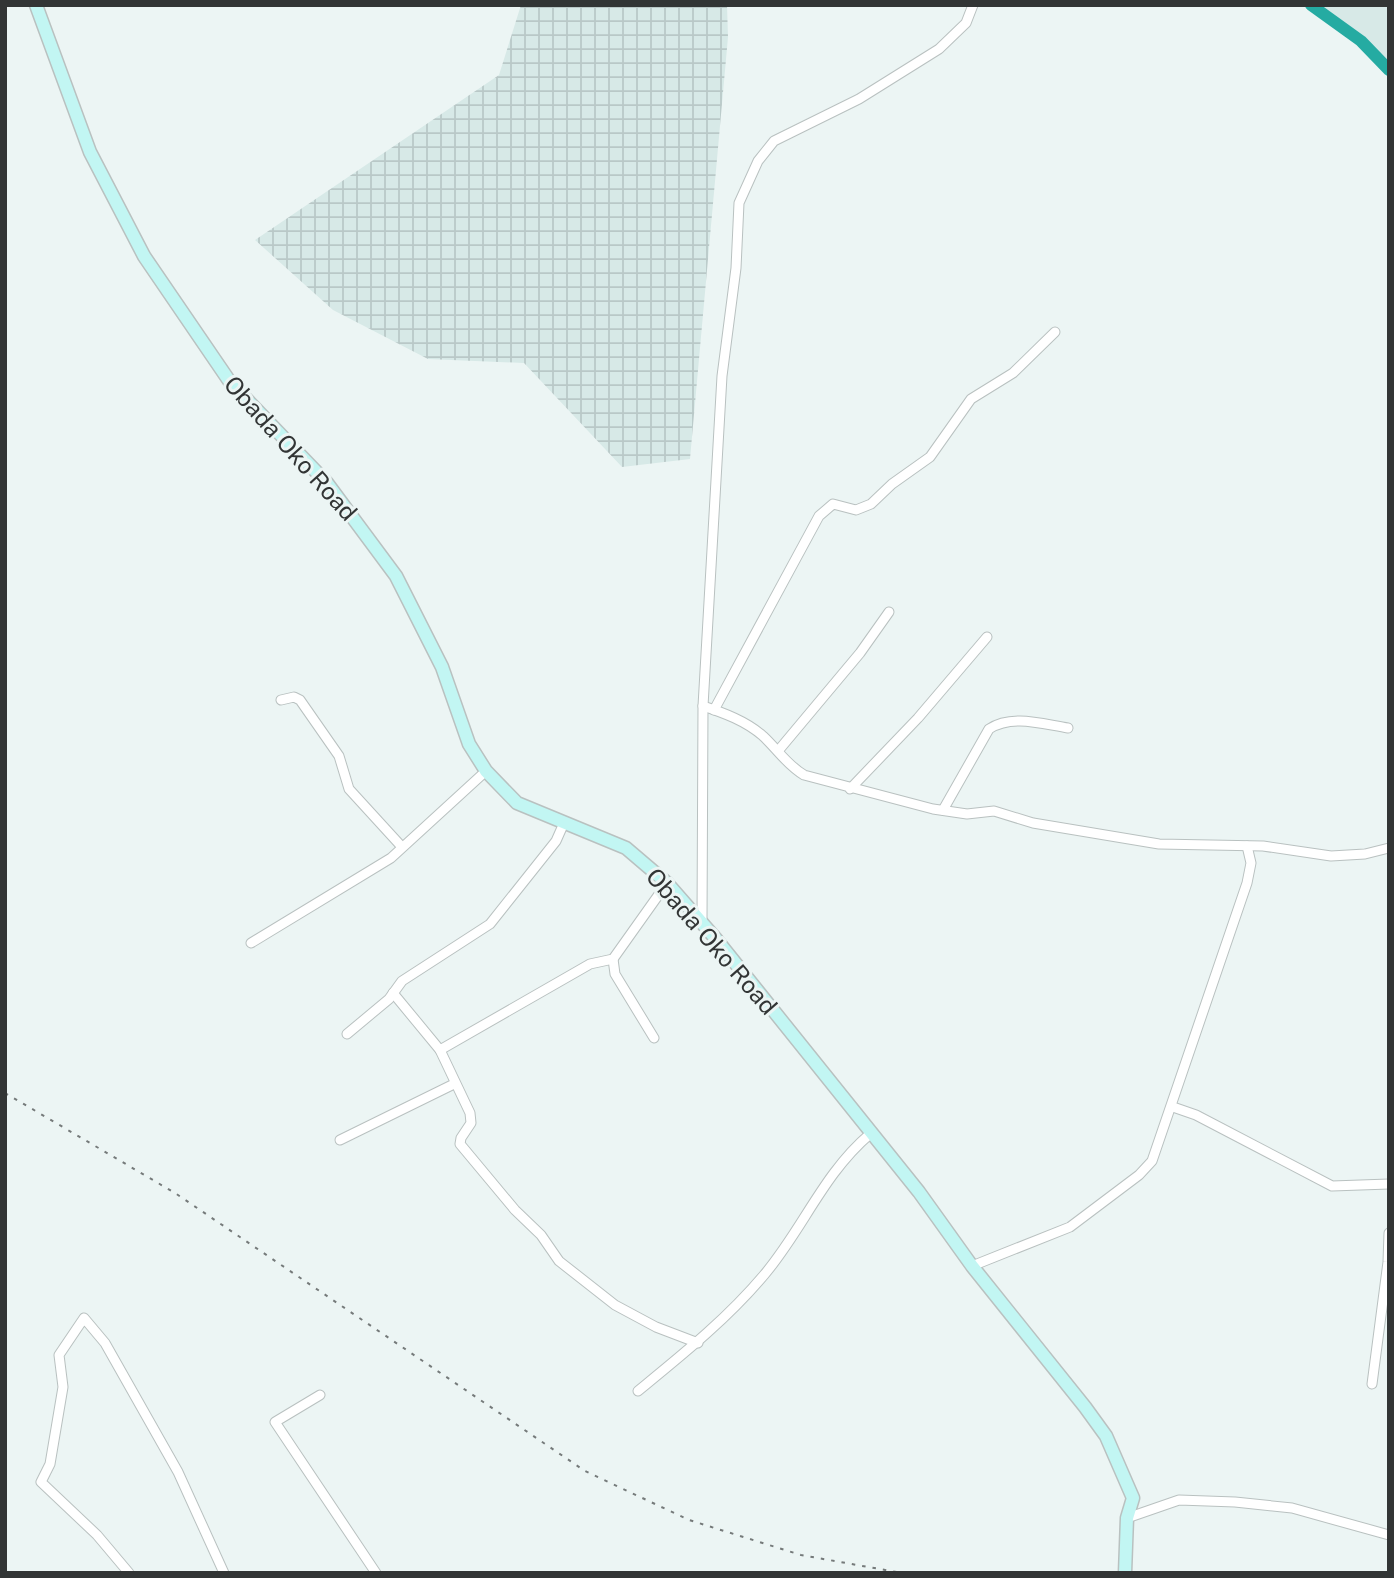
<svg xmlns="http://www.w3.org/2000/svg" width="1394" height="1578" font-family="'Public Sans',sans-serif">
  <defs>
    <pattern id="industrial-grid" width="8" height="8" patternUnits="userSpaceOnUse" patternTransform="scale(1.75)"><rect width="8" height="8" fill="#d7e9e7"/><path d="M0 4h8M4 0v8" fill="none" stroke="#b9c8c7"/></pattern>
  </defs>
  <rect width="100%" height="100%" fill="#ecf5f4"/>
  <path fill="#d7e9e7" d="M 1311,5 L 1389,5 L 1389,73 L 1352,34 Z"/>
  <path fill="url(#industrial-grid)" d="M 521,5 L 727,5 L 728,37 L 690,459 L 622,467 L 524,363 L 428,359 L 333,310 L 255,240 L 499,75 Z"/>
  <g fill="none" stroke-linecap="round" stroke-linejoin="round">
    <path stroke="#25aba2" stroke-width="12" d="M 1311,5 L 1361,41 L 1389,70"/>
    <g stroke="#b9c1c0" stroke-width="11">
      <g id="minor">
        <path d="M 281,700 L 294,697 L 300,700 L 339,756 L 349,789 L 402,847"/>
        <path d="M 703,706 C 724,713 746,721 763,736 C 778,750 787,765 804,775 L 933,809 L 967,814 L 994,811 L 1033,823 L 1159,844 L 1263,846 L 1331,856 L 1365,854 L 1389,848"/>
        <path d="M 714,710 L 819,516 L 833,504 L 856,510 L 871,504 L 892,484 L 930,457 L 971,399 L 1013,373 L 1055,332"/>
        <path d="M 778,751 L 860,653 L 889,612"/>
        <path d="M 850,789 L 918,718 L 987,637"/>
        <path d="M 943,810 L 989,729 C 1012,714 1042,724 1068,728"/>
        <path d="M 702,923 L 703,706 L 722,376 L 736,268 L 739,203 L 758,161 L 774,141 L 859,99 L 939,49 L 966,23 L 973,5"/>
        <path d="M 251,943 L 391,858 L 486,771"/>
        <path d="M 613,959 L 615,974 L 654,1038"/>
        <path d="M 393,993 L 440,1050 L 470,1113 L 471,1123 L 461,1138 L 460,1144 L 515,1210 L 541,1235 L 559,1261 L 615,1305 L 656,1327 L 698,1343"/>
        <path d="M 347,1034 L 389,999 L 402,981 L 490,924 L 556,841 L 564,823"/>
        <path d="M 440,1050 L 590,964 L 613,959 L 667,883"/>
        <path d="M 1173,1107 L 1196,1115 L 1332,1186 L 1389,1184"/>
        <path d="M 340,1140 L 454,1084"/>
        <path d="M 972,1266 L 1070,1227 L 1139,1175 L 1152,1161 L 1247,883 L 1251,863 L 1247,846"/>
        <path d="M 1372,1384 L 1388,1262 L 1389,1233"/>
        <path d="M 638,1391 C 682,1355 727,1319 764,1275 C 803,1229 823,1174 870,1134"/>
        <path d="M 320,1395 L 275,1422 L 376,1573"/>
        <path d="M 1127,1518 L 1179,1500 L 1235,1502 L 1292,1508 L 1389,1535"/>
        <path d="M 129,1573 L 97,1535 L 41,1482 L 50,1464 L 63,1387 L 59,1355 L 84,1318 L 105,1343 L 178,1472 L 224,1573"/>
      </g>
    </g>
    <g stroke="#b9c1c0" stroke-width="15">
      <path id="secondary" d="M 36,5 L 90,152 L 144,256 L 230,382 L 327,483 L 396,576 L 442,667 L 469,744 L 486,771 L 517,803 L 626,848 L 667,883 L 716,939 L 919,1192 L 972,1266 L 1085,1407 L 1106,1436 L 1133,1498 L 1127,1518 L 1125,1573"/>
    </g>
    <use href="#minor" stroke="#fff" stroke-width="9"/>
    <use href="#secondary" stroke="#c2f6f3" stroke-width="12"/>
    <path stroke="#757a7a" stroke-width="2" stroke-dasharray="3.5 7" stroke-linecap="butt" d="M 5,1093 L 175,1193 L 585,1471 L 689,1520 L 801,1555 L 902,1573"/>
  </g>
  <g text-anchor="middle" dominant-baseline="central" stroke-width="6" stroke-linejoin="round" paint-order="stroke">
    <g font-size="24" fill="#323535" stroke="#ecf5f4">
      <text transform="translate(291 448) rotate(48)">Obada Oko Road</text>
      <text transform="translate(712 941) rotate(49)">Obada Oko Road</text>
    </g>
  </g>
  <rect width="1394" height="1578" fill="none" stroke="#323535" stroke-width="14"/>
</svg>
